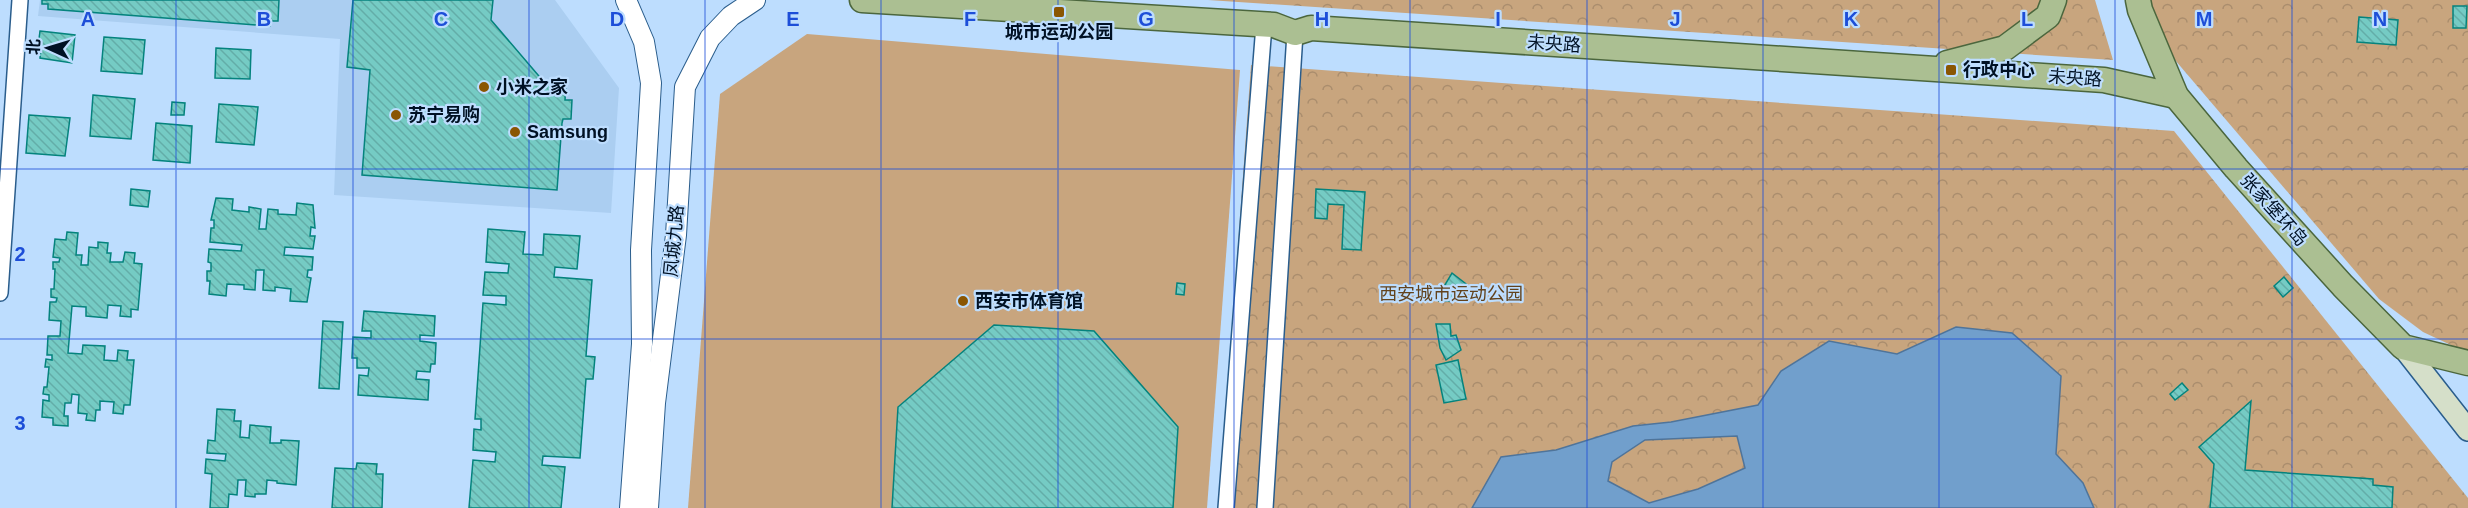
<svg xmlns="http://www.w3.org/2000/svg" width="2468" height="508" font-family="Helvetica,'Noto Sans SC',sans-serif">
  <defs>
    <pattern id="park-crowns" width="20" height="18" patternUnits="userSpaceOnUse" patternTransform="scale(1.5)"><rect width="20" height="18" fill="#c8a57e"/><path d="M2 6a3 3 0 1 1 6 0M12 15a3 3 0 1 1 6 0" fill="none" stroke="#aa8d6d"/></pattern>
    <pattern id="building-back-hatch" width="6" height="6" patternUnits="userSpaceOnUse" patternTransform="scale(1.5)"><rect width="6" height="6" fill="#75cbc4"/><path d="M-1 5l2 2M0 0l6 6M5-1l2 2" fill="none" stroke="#63ada8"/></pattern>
  </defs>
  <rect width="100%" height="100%" fill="#bdddfe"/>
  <path fill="#abcef1" d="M 40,0 L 555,0 L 619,88 L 611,213 L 334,195 L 340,39 L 38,16 Z"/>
  <path fill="#c8a57e" d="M 807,34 L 1240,70 L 1207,508 L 688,508 L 720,94 Z"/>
  <g fill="url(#park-crowns)">
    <path d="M 1208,0 L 2095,0 L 2113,60 Z"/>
    <path d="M 2150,0 L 2468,0 L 2468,353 L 2423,332 L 2379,299 L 2175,60 L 2155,18 Z"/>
    <path d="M 1251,65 L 2174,131 L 2468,498 L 2468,508 L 1219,508 Z"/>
  </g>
  <path fill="#719fcc" stroke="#4f749a" stroke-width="1.5" fill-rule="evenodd" d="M 1956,327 L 2012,333 L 2061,376 L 2056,454 L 2083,483 L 2094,508 L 1472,508 L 1501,457 L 1556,450 L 1633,426 L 1671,422 L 1758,405 L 1781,371 L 1829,341 L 1897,354 ZM 1737,436 L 1745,468 L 1698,489 L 1649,503 L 1608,481 L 1612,462 L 1645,440 Z"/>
  <g fill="url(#building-back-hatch)" stroke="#04837d" stroke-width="1.5">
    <path d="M 42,0 L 279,0 L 278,21 L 270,21 L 270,26 L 48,9 L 48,4 L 42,4 Z"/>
    <path d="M 353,0 L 493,0 L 491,20 L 544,82 L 566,84 L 565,100 L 572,100 L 571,119 L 563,119 L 562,123 L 557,190 L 362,175 L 370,70 L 347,67 Z"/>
    <path d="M 2453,6 L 2467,6 L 2466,28 L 2453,28 Z"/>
    <path d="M 2359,17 L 2398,20 L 2396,45 L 2357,42 Z"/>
    <path d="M 40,31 L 75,35 L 72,63 L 40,58 L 41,48 L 38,47 Z"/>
    <path d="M 104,37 L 145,40 L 142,74 L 101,71 Z"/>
    <path d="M 216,48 L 251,50 L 250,79 L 215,78 Z"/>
    <path d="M 93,95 L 135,99 L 131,139 L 90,136 Z"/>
    <path d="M 172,102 L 185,103 L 184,115 L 171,115 Z"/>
    <path d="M 219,104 L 258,107 L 254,145 L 216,142 Z"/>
    <path d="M 29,115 L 70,118 L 65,156 L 26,153 Z"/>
    <path d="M 156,123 L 192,126 L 190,163 L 153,160 Z"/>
    <path d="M 131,189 L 150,191 L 148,207 L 130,205 Z"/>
    <path d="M 1316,189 L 1365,192 L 1361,250 L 1342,249 L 1344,205 L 1328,204 L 1327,219 L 1315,218 Z"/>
    <path d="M 216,198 L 233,199 L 232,210 L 249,212 L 249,207 L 261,209 L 259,229 L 266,229 L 268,209 L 278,210 L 278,214 L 296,215 L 297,203 L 313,205 L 315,228 L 311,227 L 310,236 L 315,236 L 313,249 L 285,247 L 284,255 L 313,257 L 312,270 L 308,270 L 307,277 L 311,278 L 307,302 L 290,301 L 291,289 L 275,287 L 275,291 L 263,290 L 264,270 L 256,270 L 255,290 L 244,289 L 244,285 L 227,284 L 226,296 L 209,294 L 210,281 L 207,281 L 207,271 L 211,271 L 211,263 L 208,262 L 209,249 L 241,251 L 242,245 L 210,242 L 211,228 L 214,228 L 214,220 L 211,220 Z"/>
    <path d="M 488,229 L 525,232 L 523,254 L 543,255 L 544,234 L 580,236 L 577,269 L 555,267 L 554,277 L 592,280 L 586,356 L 595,357 L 593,379 L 586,379 L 580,458 L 543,456 L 542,465 L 565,467 L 561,508 L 469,508 L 473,460 L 495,462 L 496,452 L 473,450 L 474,429 L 481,430 L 481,419 L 475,419 L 483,303 L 506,305 L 506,296 L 483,295 L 485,272 L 508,273 L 509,264 L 486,262 Z"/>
    <path d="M 67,232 L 78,233 L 76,255 L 82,255 L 81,265 L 88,265 L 89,247 L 98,248 L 98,242 L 108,243 L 107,253 L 111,253 L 110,262 L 123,262 L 125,252 L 135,253 L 134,263 L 142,264 L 138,310 L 131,309 L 131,317 L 120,316 L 121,306 L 108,305 L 107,318 L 86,316 L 86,307 L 72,306 L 68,353 L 82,354 L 83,345 L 105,346 L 104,360 L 117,361 L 118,350 L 128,351 L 127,360 L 134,360 L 130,405 L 124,405 L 123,414 L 113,413 L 114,402 L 100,401 L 100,410 L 96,410 L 95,421 L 86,420 L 87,414 L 78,413 L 79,395 L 72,394 L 71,403 L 65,403 L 64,416 L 68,416 L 68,426 L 53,425 L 53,418 L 42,417 L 43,400 L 49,401 L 49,395 L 43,394 L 44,387 L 47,387 L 49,367 L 45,367 L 46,359 L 52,360 L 52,355 L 47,355 L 48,336 L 60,336 L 61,321 L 49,320 L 50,302 L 56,302 L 57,298 L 51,297 L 51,289 L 54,289 L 55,269 L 53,269 L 53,262 L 59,262 L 60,258 L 53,257 L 55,239 L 66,240 Z"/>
    <path d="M 1452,273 L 1466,284 L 1458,297 L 1454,295 L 1452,301 L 1439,301 L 1443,288 Z"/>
    <path d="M 2284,277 L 2293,288 L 2283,297 L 2274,286 Z"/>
    <path d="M 1177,283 L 1185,284 L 1184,295 L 1176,294 Z"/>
    <path d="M 364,311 L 435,316 L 434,336 L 420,335 L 420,341 L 436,343 L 435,364 L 431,364 L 430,372 L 417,371 L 416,379 L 429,380 L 428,400 L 358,395 L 359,375 L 368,376 L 369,368 L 357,368 L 357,358 L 352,358 L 353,337 L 371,338 L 371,331 L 362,331 Z"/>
    <path d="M 323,321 L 343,322 L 339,389 L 319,388 Z"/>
    <path d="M 1436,324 L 1450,324 L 1451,336 L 1456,335 L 1461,350 L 1446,360 L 1440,348 Z"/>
    <path d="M 994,325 L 1094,331 L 1178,427 L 1173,508 L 892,508 L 898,407 Z"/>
    <path d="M 1458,360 L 1466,399 L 1444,403 L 1436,365 Z"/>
    <path d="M 2182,383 L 2188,390 L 2175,400 L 2170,394 Z"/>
    <path d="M 2251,401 L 2245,470 L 2373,479 L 2373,485 L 2393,487 L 2392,508 L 2210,508 L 2214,464 L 2199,447 Z"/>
    <path d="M 217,409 L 235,410 L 234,421 L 241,421 L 240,437 L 249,438 L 250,425 L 271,427 L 270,443 L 281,443 L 281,440 L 299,441 L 296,485 L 277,483 L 277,481 L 267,480 L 266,494 L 255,494 L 255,497 L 245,496 L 246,480 L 238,480 L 237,495 L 229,494 L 228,508 L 210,508 L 212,474 L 205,473 L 206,459 L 225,461 L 226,454 L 207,453 L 208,440 L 215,441 Z"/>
    <path d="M 357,463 L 377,464 L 376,474 L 383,474 L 382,508 L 332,508 L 335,468 L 356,469 Z"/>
  </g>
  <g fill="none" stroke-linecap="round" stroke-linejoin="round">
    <g stroke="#2a5d8c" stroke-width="18">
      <g id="minor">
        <path d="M 0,293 L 20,0"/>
        <path d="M 1226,508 L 1264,25"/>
        <path d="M 1265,508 L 1295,33"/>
      </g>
    </g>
    <g stroke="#2a5d8c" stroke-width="22">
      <g id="tertiary">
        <path d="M 626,0 L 644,42 L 651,83 L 641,250 L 642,344 L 630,508"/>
        <path d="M 648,508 L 655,403 L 676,235 L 685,87 L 710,38 L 731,16 L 755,0"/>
      </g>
    </g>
    <g stroke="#2a5d8c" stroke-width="24">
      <path id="secondary" d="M 2403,347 L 2468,430"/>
    </g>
    <g stroke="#4b663d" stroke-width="27">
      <g id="primary">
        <path d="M 862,0 L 1274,25 L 1295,33 L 1311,28 L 2104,80 L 2176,96"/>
        <path d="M 2138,0 L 2140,10 L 2176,96 L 2236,168 L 2343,286 L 2403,347 L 2468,363"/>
        <path d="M 1947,63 L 2005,48 L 2048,16 L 2054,0"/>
      </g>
    </g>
    <use href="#minor" stroke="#fff" stroke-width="15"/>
    <use href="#tertiary" stroke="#fff" stroke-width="20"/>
    <use href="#secondary" stroke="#d5dfc9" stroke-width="21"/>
    <use href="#primary" stroke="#abbf92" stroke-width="24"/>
  </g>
  <path fill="none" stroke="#1d4ed8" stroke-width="1.5" stroke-opacity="0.55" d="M 176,0 L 176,508M 353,0 L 353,508M 529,0 L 529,508M 705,0 L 705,508M 881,0 L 881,508M 1058,0 L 1058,508M 1234,0 L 1234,508M 1410,0 L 1410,508M 1587,0 L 1587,508M 1763,0 L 1763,508M 1939,0 L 1939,508M 2115,0 L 2115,508M 2292,0 L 2292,508M 0,169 L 2468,169M 0,339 L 2468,339"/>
  <g fill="#8a5603" stroke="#bdddfe" stroke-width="2">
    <rect x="1053" y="6" width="12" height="12" rx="3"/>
    <rect x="1945" y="64" width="12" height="12" rx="3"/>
    <circle cx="484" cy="87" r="6"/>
    <circle cx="396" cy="115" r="6"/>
    <circle cx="515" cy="132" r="6"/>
    <circle cx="963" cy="301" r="6"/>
  </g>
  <g text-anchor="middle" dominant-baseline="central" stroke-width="4.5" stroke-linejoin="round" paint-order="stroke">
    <g font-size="18" font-weight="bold" fill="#001124" stroke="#bdddfe" text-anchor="start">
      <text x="1059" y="32" text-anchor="middle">城市运动公园</text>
      <text x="1963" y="70">行政中心</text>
      <text x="496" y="87">小米之家</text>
      <text x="408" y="115">苏宁易购</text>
      <text x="527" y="132">Samsung</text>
      <text x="975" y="301">西安市体育馆</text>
    </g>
    <g font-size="18" fill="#001124" stroke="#bdddfe">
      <text transform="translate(1554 44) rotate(4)">未央路</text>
      <text transform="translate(2075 78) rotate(4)">未央路</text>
      <text transform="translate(2274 210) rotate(48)">张家堡环岛</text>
      <text transform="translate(674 241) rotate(-85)">凤城九路</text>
    </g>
    <g font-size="18" fill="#62421c" stroke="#bdddfe">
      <text x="1451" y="294">西安城市运动公园</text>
    </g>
  </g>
  <g font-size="20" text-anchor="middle" font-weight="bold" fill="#1d4ed8" stroke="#bdddfe" stroke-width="4.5" stroke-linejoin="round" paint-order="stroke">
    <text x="88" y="26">A</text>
    <text x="264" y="26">B</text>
    <text x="441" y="26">C</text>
    <text x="617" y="26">D</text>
    <text x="793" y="26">E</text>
    <text x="970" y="26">F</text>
    <text x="1146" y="26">G</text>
    <text x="1322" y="26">H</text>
    <text x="1498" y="26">I</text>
    <text x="1675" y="26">J</text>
    <text x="1851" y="26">K</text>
    <text x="2027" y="26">L</text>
    <text x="2204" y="26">M</text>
    <text x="2380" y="26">N</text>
    <text x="20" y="261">2</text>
    <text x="20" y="430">3</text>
  </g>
  <g transform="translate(48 48) rotate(274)" stroke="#bdddfe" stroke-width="4.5" paint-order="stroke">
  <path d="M0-4.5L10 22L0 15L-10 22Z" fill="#001124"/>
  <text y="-9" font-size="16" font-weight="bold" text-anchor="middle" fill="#001124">北</text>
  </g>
</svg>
